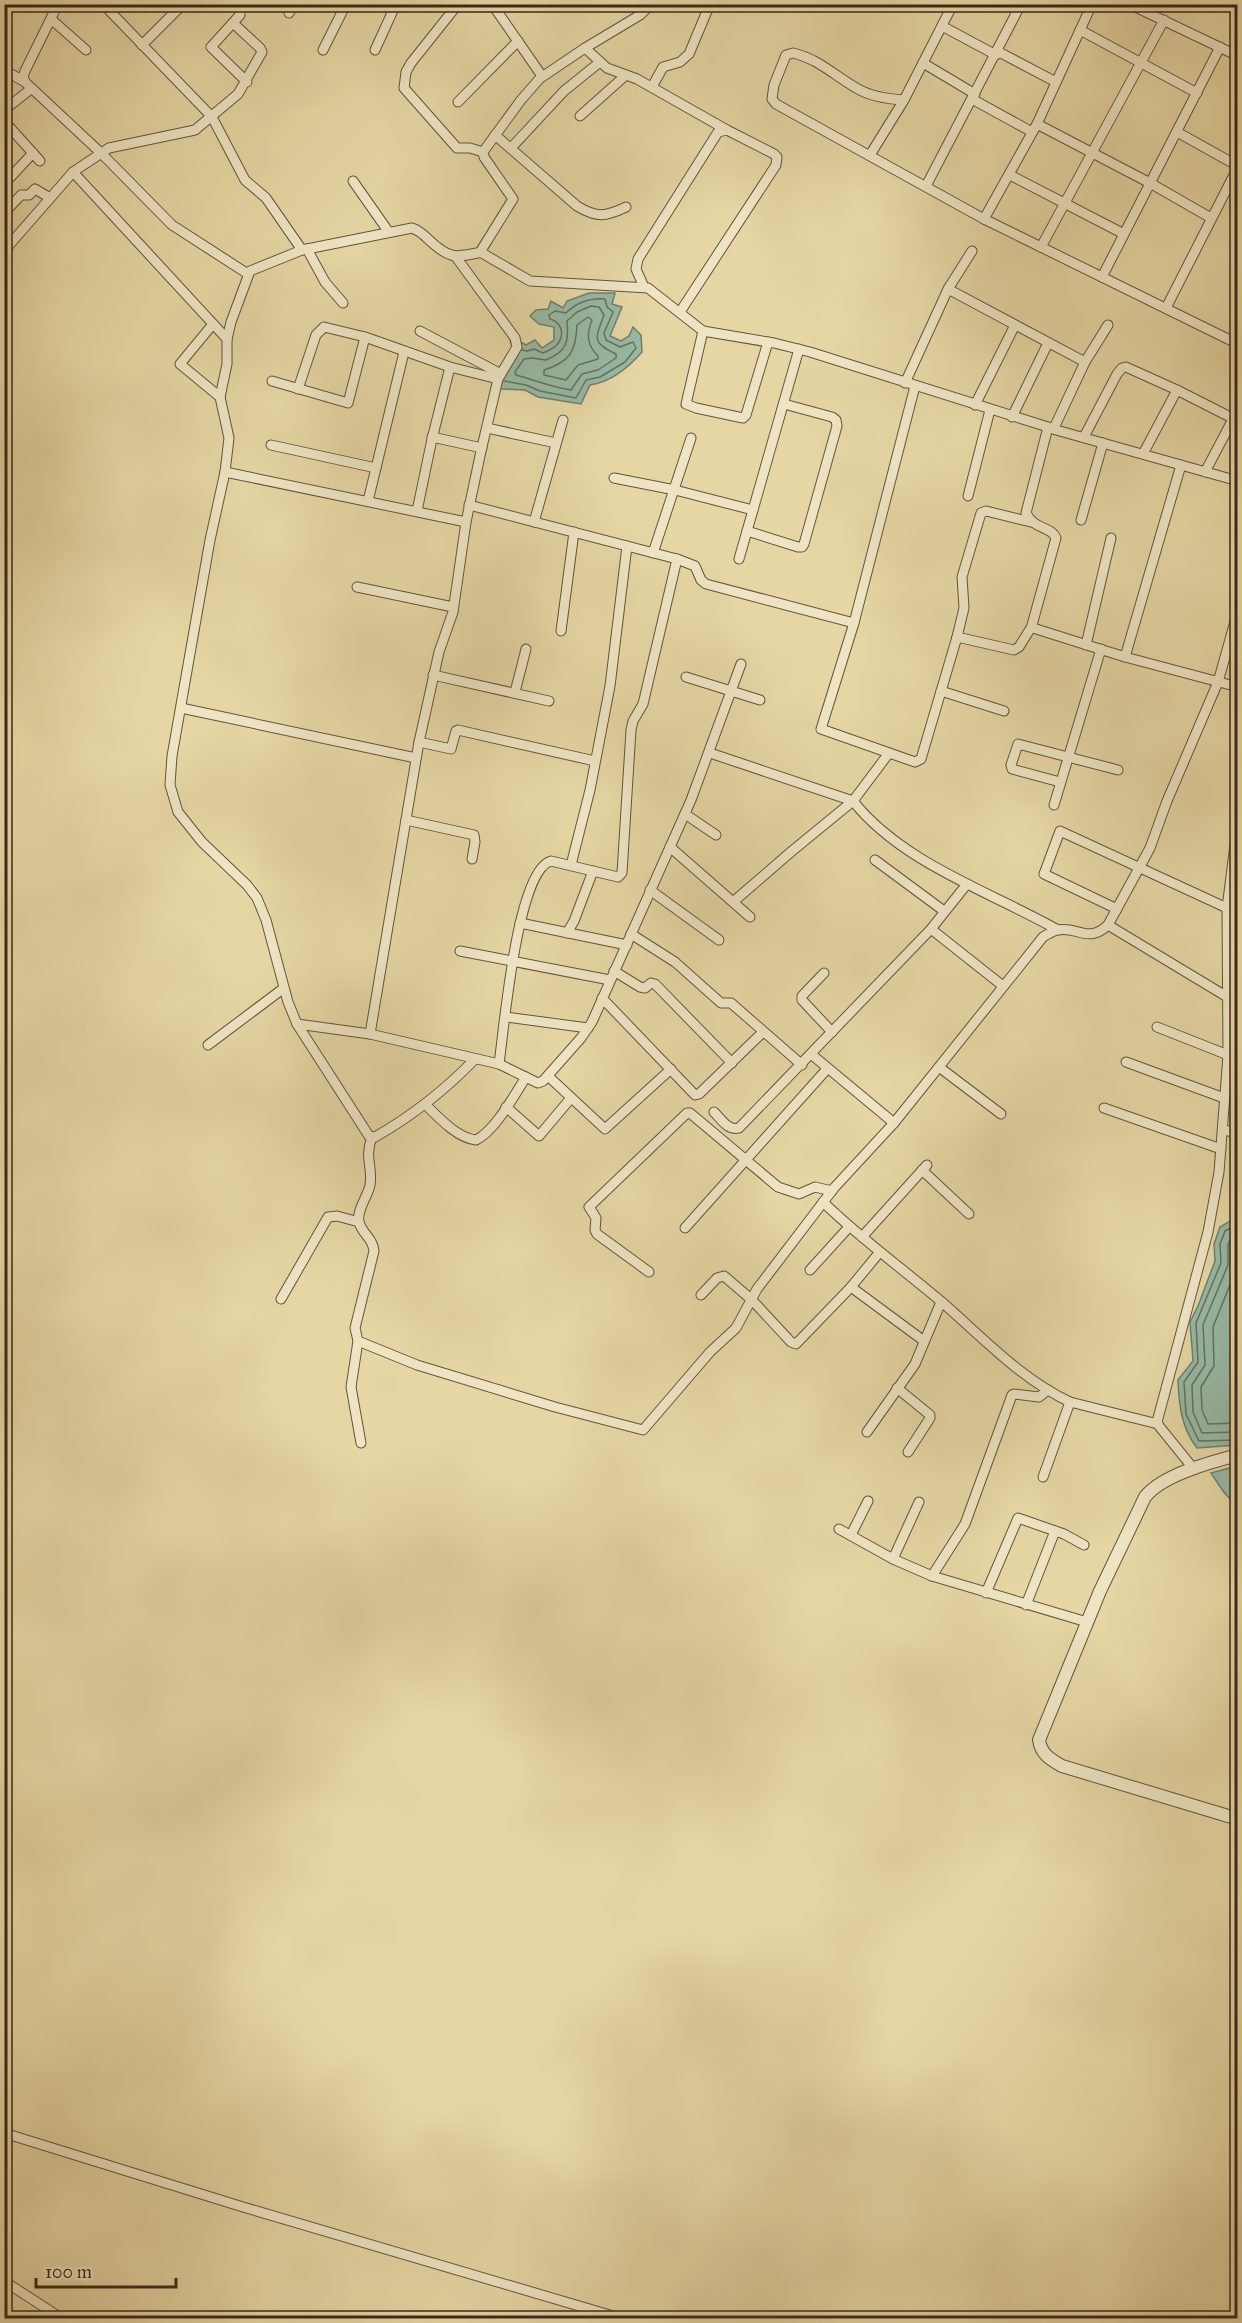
<svg xmlns="http://www.w3.org/2000/svg" width="1242" height="2323" font-family="'IM FELL Great Primer',serif">
  <rect width="100%" height="100%" fill="#e5d6a3"/>
  <filter id="stains"><feTurbulence type="fractalNoise" baseFrequency=".00333" numOctaves="4"/><feColorMatrix values="0 0 0 0 .2 0 0 0 0 .09 0 0 0 0 .02 0 0 0 .5 -.17"/></filter>
  <radialGradient id="worn" r=".72"><stop offset=".6" stop-color="#630" stop-opacity="0"/><stop offset="1" stop-color="#630" stop-opacity=".3"/></radialGradient>
  <g fill="#96b9a4" stroke="#717f6d" stroke-width="1.5">
    <path d="M 589,293 L 615,293 L 612,304 L 622,307 L 610,336 L 621,341 L 629,336 L 633,327 L 641,335 L 642,352 C 628,368 611,382 590,385 L 581,404 L 538,397 L 525,390 L 502,389 L 495,384 L 513,350 L 509,336 L 526,345 L 535,340 L 542,348 L 554,340 L 554,327 L 539,324 L 530,316 L 536,310 L 548,309 L 551,301 L 563,308 L 567,301 Z"/>
    <path d="M 1237,1217 L 1237,1445 L 1197,1448 C 1181,1427 1179,1405 1178,1380 L 1193,1361 L 1190,1322 L 1198,1306 L 1215,1261 L 1214,1244 L 1220,1227 Z"/>
    <path d="M 1237,1466 L 1238,1466 L 1237,1507 L 1223,1491 L 1211,1473 Z"/>
  </g>
  <g fill="none" stroke-linecap="round" stroke-linejoin="round">
    <g stroke="#68705f" stroke-width="1.5">
      <path d="M 591,306 L 599,307 L 604,315 C 596,338 590,342 616,354 L 616,358 L 598,370 L 582,374 L 571,390 C 552,387 534,380 516,375 L 515,372 L 524,359 L 532,358 L 546,360 C 567,351 569,342 567,321 L 577,312 Z"/>
      <path d="M 588,317 L 592,320 C 586,335 587,345 598,356 L 598,359 L 578,365 L 566,380 L 544,375 L 544,370 C 570,362 576,351 577,325 Z"/>
      <path d="M 504,381 L 526,385 L 540,391 L 576,398 L 586,380 L 600,377 L 625,362 L 636,348 L 633,342 L 620,347 L 606,340 L 604,333 L 613,312 L 607,307 L 605,299 C 589,298 577,302 566,313 L 555,311 L 549,315 L 550,319 C 560,322 565,332 559,342 C 557,347 548,351 543,353 L 534,349 L 527,351 L 522,350"/>
      <path d="M 1238,1224 L 1225,1231 L 1220,1244 L 1221,1263 L 1196,1323 L 1198,1362 L 1184,1382 L 1186,1414 L 1199,1441 L 1238,1440"/>
      <path d="M 1238,1233 L 1231,1237 L 1228,1245 L 1228,1265 L 1203,1325 L 1205,1365 L 1192,1385 L 1193,1412 L 1202,1433 L 1238,1432"/>
      <path d="M 1238,1265 L 1213,1327 L 1214,1366 L 1201,1387 L 1202,1410 L 1208,1424 L 1238,1423"/>
    </g>
    <g stroke="#64543c" stroke-width="11">
      <g id="minor">
        <path d="M 58,4 L 25,71 L 23,77 L 25,82 L 101,153 L 172,225 L 248,274"/>
        <path d="M 103,4 L 212,117 L 245,180 L 266,198 L 302,250"/>
        <path d="M 234,4 L 240,11 L 240,15 L 211,47 L 247,82"/>
        <path d="M 458,4 L 411,63 L 406,72 L 404,88 L 457,148 L 470,148 L 483,152"/>
        <path d="M 492,4 L 542,76 L 521,100 L 483,152 L 484,157 L 513,199 L 482,249 L 482,253 L 530,281 L 648,288 L 703,331 L 774,343 L 810,352 L 1048,427 L 1026,513 C 1034,530 1051,526 1056,538 L 1032,625 L 1033,628 L 1125,657 L 1238,687"/>
        <path d="M 1129,4 L 1238,56"/>
        <path d="M 289,13 L 294,4"/>
        <path d="M 51,19 L 86,50"/>
        <path d="M 942,26 L 996,55"/>
        <path d="M 1080,30 L 1197,93"/>
        <path d="M 142,45 L 180,7"/>
        <path d="M 585,48 L 607,68 L 637,79 L 727,130"/>
        <path d="M 323,50 L 346,4"/>
        <path d="M 375,50 L 396,4"/>
        <path d="M 997,51 L 1056,82"/>
        <path d="M 923,63 L 975,94"/>
        <path d="M 4,70 L 25,82"/>
        <path d="M 542,77 L 585,48 L 640,15 L 651,4"/>
        <path d="M 652,87 L 663,67 L 680,62 L 689,54 L 710,4"/>
        <path d="M 972,99 L 1032,132"/>
        <path d="M 904,100 C 888,99 872,97 858,89 C 836,77 819,59 793,53 L 786,55 L 774,85 L 772,99 L 776,104 L 984,219 L 1238,344"/>
        <path d="M 458,102 L 518,41"/>
        <path d="M 4,110 L 31,89"/>
        <path d="M 580,116 L 626,75"/>
        <path d="M 4,121 L 40,161"/>
        <path d="M 1037,124 L 1150,183 L 1211,218"/>
        <path d="M 1177,132 L 1238,166"/>
        <path d="M 495,135 L 577,206 C 597,218 605,217 626,207"/>
        <path d="M 511,148 L 564,91 L 600,62"/>
        <path d="M 870,155 L 904,100 L 953,4"/>
        <path d="M 73,172 L 109,148 L 195,130 L 238,94 L 262,52 L 260,48 L 233,23"/>
        <path d="M 1010,175 L 1124,234"/>
        <path d="M 353,181 L 388,231"/>
        <path d="M 4,184 L 33,153"/>
        <path d="M 926,186 L 1021,4"/>
        <path d="M 4,213 L 21,195 L 29,195 L 35,189 L 50,198"/>
        <path d="M 984,219 L 1037,124 L 1092,4"/>
        <path d="M 1041,247 L 1164,20"/>
        <path d="M 307,249 L 325,282 L 343,303"/>
        <path d="M 4,251 L 73,172 L 227,339 L 227,364 L 220,397 L 229,438 L 225,472 L 210,540 L 172,756 L 170,785 L 178,812 L 202,842 L 247,885 L 257,898 L 266,920 L 288,1002 L 297,1024 L 369,1136 L 375,1137 C 412,1116 445,1090 475,1059"/>
        <path d="M 1102,277 L 1220,47"/>
        <path d="M 644,287 L 636,269 L 638,259 L 718,132 L 727,130 L 774,154 L 777,157 L 776,165 L 680,312"/>
        <path d="M 948,289 L 1085,362"/>
        <path d="M 1166,308 L 1238,167"/>
        <path d="M 213,324 L 180,364 L 220,397"/>
        <path d="M 420,331 L 501,374"/>
        <path d="M 703,331 L 686,404 L 696,408 L 743,418 L 746,415 L 768,342"/>
        <path d="M 227,339 L 231,322 L 250,271 L 302,250 L 412,228 C 418,230 423,234 428,239 C 449,259 454,258 482,252"/>
        <path d="M 272,381 L 348,403 L 365,337"/>
        <path d="M 905,383 L 948,289 L 972,251"/>
        <path d="M 915,386 L 854,623 L 821,729 L 915,762 L 921,759 L 957,637 L 964,608 L 962,577 L 981,513 L 986,511 L 1031,522"/>
        <path d="M 298,389 L 316,335 L 324,327 L 365,337 L 450,367 L 498,379"/>
        <path d="M 975,405 L 1015,325"/>
        <path d="M 1012,417 L 1048,343"/>
        <path d="M 487,428 L 556,443"/>
        <path d="M 1049,428 L 1238,481"/>
        <path d="M 1054,428 L 1085,362 L 1108,325"/>
        <path d="M 432,437 L 482,448"/>
        <path d="M 1084,437 L 1117,374 L 1122,368 L 1126,367 L 1177,390 L 1238,421"/>
        <path d="M 271,445 L 376,468"/>
        <path d="M 1143,454 L 1177,390"/>
        <path d="M 225,472 L 466,522"/>
        <path d="M 1205,472 L 1233,419"/>
        <path d="M 614,478 L 675,490 L 753,510"/>
        <path d="M 968,496 L 990,410"/>
        <path d="M 368,501 L 404,352"/>
        <path d="M 469,505 L 677,559 L 695,566 L 701,580 L 706,584 L 854,623"/>
        <path d="M 417,511 L 432,439 L 450,367"/>
        <path d="M 1081,520 L 1103,443"/>
        <path d="M 534,522 L 563,420"/>
        <path d="M 747,531 L 798,547 L 802,547 L 804,544 L 837,426 L 836,420 L 832,417 L 784,404"/>
        <path d="M 653,553 L 691,438"/>
        <path d="M 739,559 L 799,349"/>
        <path d="M 357,587 L 453,607"/>
        <path d="M 561,631 L 574,532"/>
        <path d="M 957,637 L 1014,650 L 1019,647 L 1032,626"/>
        <path d="M 1086,645 L 1111,538"/>
        <path d="M 1125,657 L 1181,465"/>
        <path d="M 433,675 L 549,701"/>
        <path d="M 686,677 L 760,700"/>
        <path d="M 941,691 L 1004,711"/>
        <path d="M 515,692 L 526,649"/>
        <path d="M 181,708 L 416,758"/>
        <path d="M 419,742 L 451,749 L 456,731 L 458,730 L 595,761"/>
        <path d="M 710,753 L 853,801 C 902,863 991,892 1058,930"/>
        <path d="M 1060,782 L 1012,769 L 1011,765 L 1018,744 L 1118,770"/>
        <path d="M 1054,805 L 1101,649"/>
        <path d="M 685,814 L 716,835"/>
        <path d="M 406,820 L 474,835 L 475,842 L 472,859"/>
        <path d="M 670,847 L 750,917"/>
        <path d="M 875,860 L 944,911"/>
        <path d="M 571,865 L 590,790 L 610,686 L 627,546"/>
        <path d="M 650,890 L 719,940"/>
        <path d="M 733,902 L 792,851 L 853,801 L 889,753"/>
        <path d="M 1117,909 L 1044,874 L 1060,831 L 1227,908"/>
        <path d="M 520,923 L 627,945"/>
        <path d="M 1108,925 L 1229,998"/>
        <path d="M 931,929 L 1003,986"/>
        <path d="M 567,933 L 574,921 L 593,871"/>
        <path d="M 631,934 L 675,962 L 721,1003 L 731,1003 L 802,1065"/>
        <path d="M 460,951 L 610,980"/>
        <path d="M 614,971 L 640,987 L 645,988 L 651,983 L 655,984 L 732,1063"/>
        <path d="M 824,973 L 802,996 L 802,1000 L 832,1032"/>
        <path d="M 602,998 L 695,1095 L 699,1094 L 763,1032"/>
        <path d="M 506,1017 L 588,1028"/>
        <path d="M 297,1024 L 370,1034 L 499,1064 L 538,1083 L 543,1081 L 581,1038 L 592,1022 L 691,800 L 741,664"/>
        <path d="M 1157,1027 L 1228,1055"/>
        <path d="M 370,1034 L 419,742 L 439,652 L 453,612 L 466,522 L 481,451 L 498,379 L 517,347 L 515,338 L 456,257"/>
        <path d="M 208,1045 L 284,988"/>
        <path d="M 811,1054 L 894,1123"/>
        <path d="M 1126,1062 L 1224,1098"/>
        <path d="M 499,1064 C 504,1029 517,870 551,861 L 618,877 L 622,873 L 631,730 L 633,721 L 643,704 L 677,559"/>
        <path d="M 939,1067 L 1001,1114"/>
        <path d="M 548,1076 L 605,1129 L 671,1069"/>
        <path d="M 425,1104 C 438,1117 457,1138 476,1140 C 495,1131 515,1094 526,1077"/>
        <path d="M 506,1107 L 539,1136 L 571,1098"/>
        <path d="M 1104,1108 L 1221,1149"/>
        <path d="M 714,1112 C 721,1119 728,1131 739,1128 L 931,929 L 967,884"/>
        <path d="M 1224,1130 L 1238,1133"/>
        <path d="M 372,1137 C 364,1158 373,1167 370,1185 C 368,1196 356,1211 359,1222 C 362,1234 373,1238 374,1251 L 355,1328 L 358,1341 L 417,1365 L 555,1407 L 643,1430 L 710,1352 L 736,1328 L 757,1289 L 834,1188 L 894,1123 L 1043,937 C 1047,935 1052,931 1057,930 C 1078,926 1088,944 1108,925 L 1150,848 L 1167,801 L 1218,682 L 1238,611"/>
        <path d="M 922,1170 L 969,1214"/>
        <path d="M 823,1202 C 861,1239 903,1269 943,1303 C 983,1338 1021,1379 1070,1402 L 1158,1424"/>
        <path d="M 685,1228 L 827,1069"/>
        <path d="M 862,1237 L 927,1165"/>
        <path d="M 810,1270 L 849,1227"/>
        <path d="M 649,1272 L 597,1234 L 595,1230 L 596,1218 L 589,1207 L 687,1113 L 690,1113 L 778,1187 L 799,1194 L 815,1187 L 832,1191"/>
        <path d="M 851,1287 L 924,1341"/>
        <path d="M 701,1295 L 717,1278 L 724,1276 L 752,1300 L 791,1342 L 796,1344 L 851,1287 L 879,1253"/>
        <path d="M 281,1299 L 328,1217 L 337,1216 L 359,1222"/>
        <path d="M 358,1341 L 351,1387 L 361,1443"/>
        <path d="M 897,1388 L 930,1415 L 930,1418 L 908,1452"/>
        <path d="M 867,1432 L 915,1364 L 941,1302"/>
        <path d="M 1193,1468 L 1159,1426 L 1157,1422 L 1208,1232 L 1219,1172 L 1228,1055 L 1227,908 L 1238,821"/>
        <path d="M 1043,1477 L 1070,1402"/>
        <path d="M 839,1529 L 893,1559 L 932,1576 L 1087,1622"/>
        <path d="M 851,1535 L 868,1501"/>
        <path d="M 893,1559 L 919,1502"/>
        <path d="M 932,1576 L 965,1524 L 1012,1395 L 1014,1394 L 1039,1397 L 1048,1390"/>
        <path d="M 986,1593 L 1018,1518 L 1064,1534 L 1084,1545"/>
        <path d="M 1026,1605 L 1055,1531"/>
        <path d="M 4,2133 L 243,2207 L 620,2318"/>
        <path d="M 4,2281 L 61,2318"/>
      </g>
    </g>
    <g stroke="#64543c" stroke-width="14">
      <path id="tertiary" d="M 1238,1455 C 1211,1462 1162,1475 1145,1497 L 1100,1591 L 1039,1740 C 1041,1754 1050,1759 1062,1766 L 1238,1819"/>
    </g>
    <use href="#minor" stroke="#eee4c3" stroke-width="9"/>
    <use href="#tertiary" stroke="#eee4c3" stroke-width="12"/>
    <g stroke="#39281a" stroke-width="5">
      <path id="rail" d="M 4,19 L 12,4"/>
    </g>
    <use href="#rail" stroke="#eee4c3" stroke-width="3" stroke-dasharray="9" stroke-linecap="butt"/>
  </g>
  <rect width="1242" height="2323" fill="none" stroke="#e5d6a3" stroke-width="24"/>
  <rect x="6" y="6" width="1230" height="2311" fill="none" stroke="#39281a" stroke-width="3"/>
  <rect x="12" y="12" width="1218" height="2299" fill="none" stroke="#39281a" stroke-width="1.5"/>
  <path d="M36 2278v9h140v-9" fill="none" stroke="#39281a" stroke-width="3"/>
  <text x="45" y="2278" font-size="18" fill="#39281a" stroke="#eee4c3" stroke-width="4.5" paint-order="stroke">100 m</text>
  <rect width="100%" height="100%" filter="url(#stains)"/>
  <rect width="100%" height="100%" fill="url(#worn)"/>
</svg>
